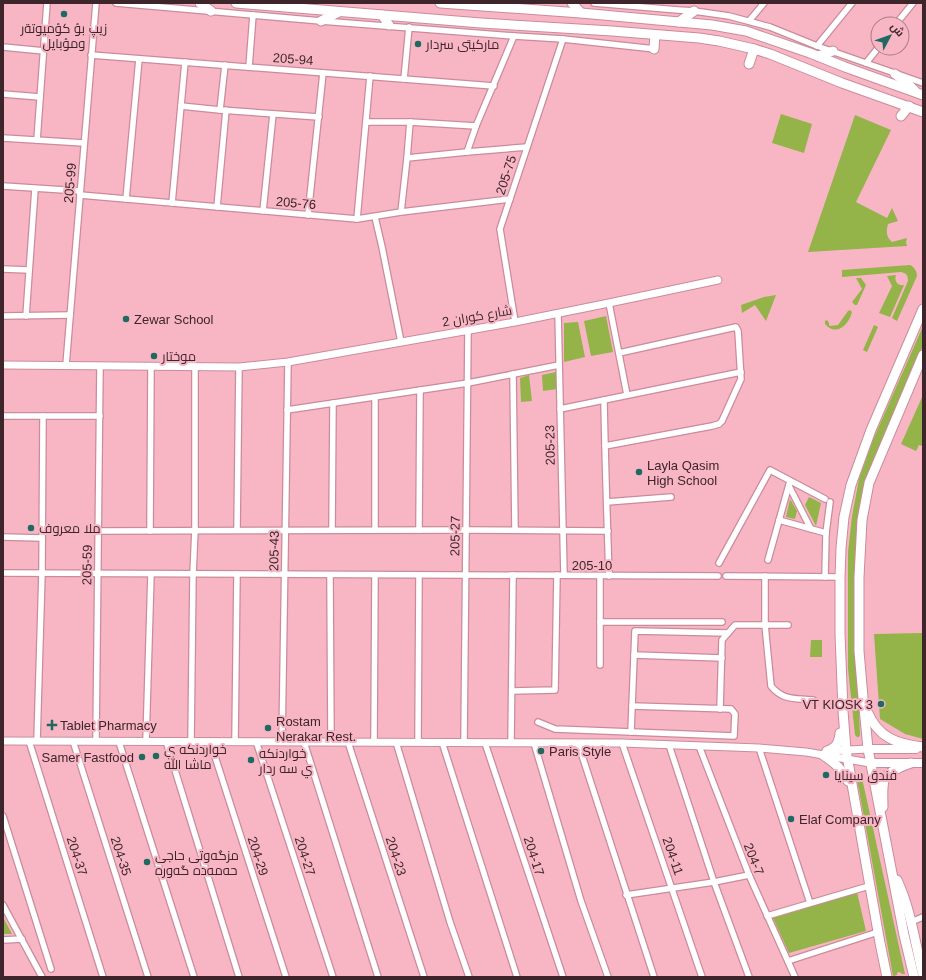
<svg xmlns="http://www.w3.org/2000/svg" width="926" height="980" font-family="Arial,Cairo,sans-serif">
  <rect width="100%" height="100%" fill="#f8b6c5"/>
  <g fill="#94b349">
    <path d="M 781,114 L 812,124 L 804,153 L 772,143 Z"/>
    <path d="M 855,115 L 891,130 L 856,202 L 887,218 L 892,208 L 898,221 L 888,224 C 886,231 886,237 892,242 L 907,238 L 906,242 L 907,246 L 808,252 Z"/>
    <path d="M 910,265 C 914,267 917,271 917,276 L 897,321 L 892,318 L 908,281 C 908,276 907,273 901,272 L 842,277 L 842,270 Z"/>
    <path d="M 896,275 C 894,281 897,286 904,285 L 890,317 L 879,313 L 892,286 L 887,276 Z"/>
    <path d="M 856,278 L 861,278 L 866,285 L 857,305 L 855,305 L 852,302 L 862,289 Z"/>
    <path d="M 776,295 L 766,321 L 755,305 L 742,313 L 741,305 L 764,297 Z"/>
    <path d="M 850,310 L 852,312 C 849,325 836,337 825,324 L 825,321 L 827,320 L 829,323 L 829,325 L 830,326 L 838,325 L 848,311 Z"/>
    <path d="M 606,316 L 613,352 L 591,356 L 584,321 Z"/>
    <path d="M 578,322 L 585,357 L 564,362 L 564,323 Z"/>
    <path d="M 874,325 L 878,327 L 867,352 L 863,350 Z"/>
    <path d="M 923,326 L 923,346 L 881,442 L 867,481 L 857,668 L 860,735 L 859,737 L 857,737 L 855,735 L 848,669 L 848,552 L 852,516 L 859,479 L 873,440 Z"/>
    <path d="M 556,372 L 557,389 L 543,391 L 542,375 Z"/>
    <path d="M 529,375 L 532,401 L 521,402 L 520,378 Z"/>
    <path d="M 923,395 L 923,446 L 919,445 L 916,451 L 901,444 Z"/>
    <path d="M 809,497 L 821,503 L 816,526 L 805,505 Z"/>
    <path d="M 790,499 L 797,511 L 795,519 L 786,517 Z"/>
    <path d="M 923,633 L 923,739 L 905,734 L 880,719 L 874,634 Z"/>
    <path d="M 811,640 L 822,640 L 822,657 L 810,657 Z"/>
    <path d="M 860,776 L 862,778 L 905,974 L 902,974 L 901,973 L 899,972 L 897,973 L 897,975 L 893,976 L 857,779 L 858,777 Z"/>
    <path d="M 857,892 L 866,931 L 789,953 L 773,918 Z"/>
    <path d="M 3,917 L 12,934 L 3,934 Z"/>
  </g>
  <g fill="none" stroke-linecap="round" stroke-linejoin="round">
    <g stroke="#ca8b9b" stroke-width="8">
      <g id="minor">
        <path d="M 116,3 L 321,21 L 514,36 L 563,39 L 655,49"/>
        <path d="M 594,3 L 678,10 L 694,11 L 729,16 L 770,27 L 817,46 L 923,83"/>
        <path d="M 749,21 L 764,3"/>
        <path d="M 896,24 L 913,3"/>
        <path d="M 817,46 L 852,3"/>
        <path d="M 3,47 L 44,51"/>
        <path d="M 91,55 L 494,86"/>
        <path d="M 866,63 L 878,48"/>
        <path d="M 249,67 L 253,15"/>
        <path d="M 404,79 L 409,27"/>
        <path d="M 3,94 L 40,97"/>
        <path d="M 181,106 L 220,110 L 319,117"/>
        <path d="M 220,110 L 225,65"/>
        <path d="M 366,122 L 410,122 L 476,126"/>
        <path d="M 3,138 L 84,143"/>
        <path d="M 37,140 L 47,3"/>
        <path d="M 467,152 L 476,126 L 514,36"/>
        <path d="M 407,158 L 467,152 L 527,147"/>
        <path d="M 3,186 L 80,191"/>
        <path d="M 80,195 L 357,219 L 401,212 L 510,199"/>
        <path d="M 126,199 L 139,59"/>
        <path d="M 172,203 L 185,62"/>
        <path d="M 217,207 L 226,110"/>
        <path d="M 263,211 L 273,114"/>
        <path d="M 401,212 L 407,158 L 410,122"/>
        <path d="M 308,215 L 323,73"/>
        <path d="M 375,217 L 382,247 L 401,342"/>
        <path d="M 357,219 L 370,76"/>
        <path d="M 3,269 L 29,270"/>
        <path d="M 609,303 L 627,395"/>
        <path d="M 558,313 L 564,575"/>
        <path d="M 3,316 L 70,315"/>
        <path d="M 26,316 L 35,189"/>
        <path d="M 515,322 L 500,229 L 563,39"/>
        <path d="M 66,365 L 96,3"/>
        <path d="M 513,374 L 515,530"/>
        <path d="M 604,400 C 605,458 607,517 609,576"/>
        <path d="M 560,409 L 741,372"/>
        <path d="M 287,410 L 468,383 L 559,365"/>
        <path d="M 3,416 L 100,416"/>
        <path d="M 605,446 L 712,426 L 719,424 L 722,421 L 741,379 L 738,331 L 736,327 L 619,353"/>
        <path d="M 789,486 L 811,529"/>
        <path d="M 607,502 L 671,497"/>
        <path d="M 779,520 L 826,533"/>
        <path d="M 237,530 L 239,367"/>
        <path d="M 332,530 L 333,403"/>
        <path d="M 375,530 L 375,397"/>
        <path d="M 419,530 L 420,390"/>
        <path d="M 98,531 L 466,530 L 608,531"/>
        <path d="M 150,531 L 151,366"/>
        <path d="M 3,537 L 42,538"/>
        <path d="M 768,560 L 790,481"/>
        <path d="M 719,563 L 770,470 L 825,499"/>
        <path d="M 3,573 L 718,576"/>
        <path d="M 330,575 L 331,742"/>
        <path d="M 726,576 L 840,577"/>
        <path d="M 765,576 L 765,625 L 771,686 C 783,701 796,698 813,700"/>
        <path d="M 825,577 L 826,533 L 830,502"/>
        <path d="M 600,622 L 722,622"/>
        <path d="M 634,655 L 722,658"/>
        <path d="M 600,665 L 600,576"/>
        <path d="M 512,691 L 555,690 L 557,575"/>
        <path d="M 720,709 L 722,640 L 735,625 L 788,625"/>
        <path d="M 538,722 L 555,729 L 734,736 L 735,714 L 731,709 L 632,706"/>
        <path d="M 631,732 L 635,631 L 728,633"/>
        <path d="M 29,741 L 103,977"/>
        <path d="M 37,741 L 42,573 L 43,416"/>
        <path d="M 73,741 L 148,977"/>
        <path d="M 96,741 L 100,366"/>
        <path d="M 146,741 L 151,574"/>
        <path d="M 166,741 L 239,977"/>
        <path d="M 191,741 L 193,574 L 195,530 L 195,367"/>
        <path d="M 210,741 L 286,977"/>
        <path d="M 235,741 L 237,574"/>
        <path d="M 256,741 L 333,977"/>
        <path d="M 119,742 L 194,977"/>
        <path d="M 282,742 L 288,362"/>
        <path d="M 304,742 L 378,977"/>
        <path d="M 348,742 L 424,977"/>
        <path d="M 374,742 L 375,575"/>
        <path d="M 396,742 L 450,922 L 469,977"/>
        <path d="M 418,742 L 419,575"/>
        <path d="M 442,742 L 517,977"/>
        <path d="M 464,742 L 468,330"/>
        <path d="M 511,742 L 513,575"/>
        <path d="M 485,743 L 563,977"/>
        <path d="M 534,743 L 581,901 L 608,977"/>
        <path d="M 578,743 L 654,977"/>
        <path d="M 622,743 L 702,977"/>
        <path d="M 669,745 L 714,882 L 749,977"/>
        <path d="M 699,746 L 749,875 L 795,977"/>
        <path d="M 759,748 L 810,903"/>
        <path d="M 3,816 L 51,969"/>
        <path d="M 626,895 L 714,882 L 749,875"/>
        <path d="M 3,905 L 42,977"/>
        <path d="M 767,916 L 869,886"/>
        <path d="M 911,922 L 923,917"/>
        <path d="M 3,940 L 22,939"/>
        <path d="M 788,961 L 878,932"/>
      </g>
    </g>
    <g stroke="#ca8b9b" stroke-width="9">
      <g id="tertiary">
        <path d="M 3,365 L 239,367 L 288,362 L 515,322 L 609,303 L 718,280"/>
        <path d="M 3,741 L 622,743 L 759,748 L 806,752 L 870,763"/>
        <path d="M 828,751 L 868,749"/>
      </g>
    </g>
    <g stroke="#ca8b9b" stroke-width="10">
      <g id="secondary">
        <path d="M 868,749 L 916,749"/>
        <path d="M 870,763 L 923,763"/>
      </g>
    </g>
    <g stroke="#ca8b9b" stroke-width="11">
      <g id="primary">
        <path d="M 200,3 L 211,11"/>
        <path d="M 236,3 L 481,23 L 612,31 L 699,38 L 719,41 L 754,49 L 770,54 L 842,83 L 923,112"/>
        <path d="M 440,3 L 581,13 L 712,25 L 746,31 L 810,53 L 845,67 L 923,95"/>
        <path d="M 572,3 L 581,13"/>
        <path d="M 382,15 L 389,25"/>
        <path d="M 321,21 L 339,12"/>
        <path d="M 679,22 L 694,11"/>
        <path d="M 654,49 L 655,35"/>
        <path d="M 818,56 L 833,51"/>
        <path d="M 749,64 L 754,49"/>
        <path d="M 895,74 L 907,83 L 915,91"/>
        <path d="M 901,116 L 909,106"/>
      </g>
    </g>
    <g stroke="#ca8b9b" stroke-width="11">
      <g id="trunk">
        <path d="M 867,711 C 878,738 897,744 923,747"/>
        <path d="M 827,751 C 837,748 839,742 840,733"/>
        <path d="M 823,755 C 835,763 841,768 848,781"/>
        <path d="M 883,807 C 883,800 882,788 884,781 C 888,771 902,766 911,763"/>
        <path d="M 897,880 C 911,910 915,943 923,975"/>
        <path d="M 887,977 L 880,943 L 846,750 L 843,711 L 840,634 L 840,577 L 841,548 L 844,517 L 851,485 L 871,430 L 923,309"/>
        <path d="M 914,977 L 904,935 L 868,749 L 863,697 L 859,651 L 859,577 L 862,520 L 869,483 L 923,355"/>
      </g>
    </g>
    <use href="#minor" stroke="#fff" stroke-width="5.5"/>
    <use href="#tertiary" stroke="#fff" stroke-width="7"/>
    <use href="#secondary" stroke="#fff" stroke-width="8"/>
    <use href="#primary" stroke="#fff" stroke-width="9"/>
    <use href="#trunk" stroke="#fff" stroke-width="9"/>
  </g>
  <g fill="#206960" stroke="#f8b6c5" stroke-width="1.5">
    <circle cx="64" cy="14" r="4"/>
    <circle cx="418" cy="44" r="4"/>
    <circle cx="126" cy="319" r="4"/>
    <circle cx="154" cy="356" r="4"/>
    <circle cx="639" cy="472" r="4"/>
    <circle cx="31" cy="528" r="4"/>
    <circle cx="881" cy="704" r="4"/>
    <path d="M50 719h4v4h4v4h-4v4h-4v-4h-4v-4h4z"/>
    <circle cx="268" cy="728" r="4"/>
    <circle cx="541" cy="751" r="4"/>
    <circle cx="156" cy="756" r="4"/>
    <circle cx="142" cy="757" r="4"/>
    <circle cx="251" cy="760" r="4"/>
    <circle cx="826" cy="775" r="4"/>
    <circle cx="791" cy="819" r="4"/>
    <circle cx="147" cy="862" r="4"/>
  </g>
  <g text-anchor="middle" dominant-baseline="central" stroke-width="4" stroke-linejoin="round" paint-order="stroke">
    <g font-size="13" fill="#3e252b" stroke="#f8b6c5" text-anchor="start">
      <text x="64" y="28" text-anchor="middle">زيپ بؤ كؤميوتةر<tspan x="64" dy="15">ومؤبايل</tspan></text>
      <text x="426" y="44">ماركيتى سردار</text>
      <text x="134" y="319">Zewar School</text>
      <text x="162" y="356">موختار</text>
      <text x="647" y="465">Layla Qasim<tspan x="647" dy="15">High School</tspan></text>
      <text x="39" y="528">ملا معروف</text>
      <text x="873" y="704" text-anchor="end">VT KIOSK 3</text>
      <text x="276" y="721">Rostam<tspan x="276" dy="15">Nerakar Rest.</tspan></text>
      <text x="60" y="725">Tablet Pharmacy</text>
      <text x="164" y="749">خواردنكه ي<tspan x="164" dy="15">ماشا الله</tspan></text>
      <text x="549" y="751">Paris Style</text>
      <text x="259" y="753">خواردنكه<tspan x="259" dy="15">ي سه ردار</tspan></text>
      <text x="134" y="757" text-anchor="end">Samer Fastfood</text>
      <text x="834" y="775">فندق سينايا</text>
      <text x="799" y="819">Elaf Company</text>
      <text x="155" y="855">مزگه‌وتی حاجی<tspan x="155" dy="15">حه‌مه‌ده‌ گه‌وره</tspan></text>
    </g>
    <g font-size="13" fill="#3e252b" stroke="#f8b6c5">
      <text transform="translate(293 59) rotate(4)">205-94</text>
      <text transform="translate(506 175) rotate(-72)">205-75</text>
      <text transform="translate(70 183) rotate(-85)">205-99</text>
      <text transform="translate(296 203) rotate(5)">205-76</text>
      <text transform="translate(477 316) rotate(-10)">شارع كوران 2</text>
      <text transform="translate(550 445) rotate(-91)">205-23</text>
      <text transform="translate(455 536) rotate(-89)">205-27</text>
      <text transform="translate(274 551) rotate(-89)">205-43</text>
      <text transform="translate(87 565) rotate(-89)">205-59</text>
      <text x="592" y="565">205-10</text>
      <text transform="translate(77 856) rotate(72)">204-37</text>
      <text transform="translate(121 856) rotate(72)">204-35</text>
      <text transform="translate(258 856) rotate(72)">204-29</text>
      <text transform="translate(305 856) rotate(72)">204-27</text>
      <text transform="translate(396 856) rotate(72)">204-23</text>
      <text transform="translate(534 856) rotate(72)">204-17</text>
      <text transform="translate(673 856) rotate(71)">204-11</text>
      <text transform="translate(754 859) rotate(68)">204-7</text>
    </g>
  </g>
  <rect width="926" height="980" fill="none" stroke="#3e252b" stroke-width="8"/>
  <g transform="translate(890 36) rotate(49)"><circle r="19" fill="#f8b6c5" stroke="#ae7c87"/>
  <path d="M0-3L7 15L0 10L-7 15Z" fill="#206960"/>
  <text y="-6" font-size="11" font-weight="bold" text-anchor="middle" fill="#3e252b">ش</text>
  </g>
</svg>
